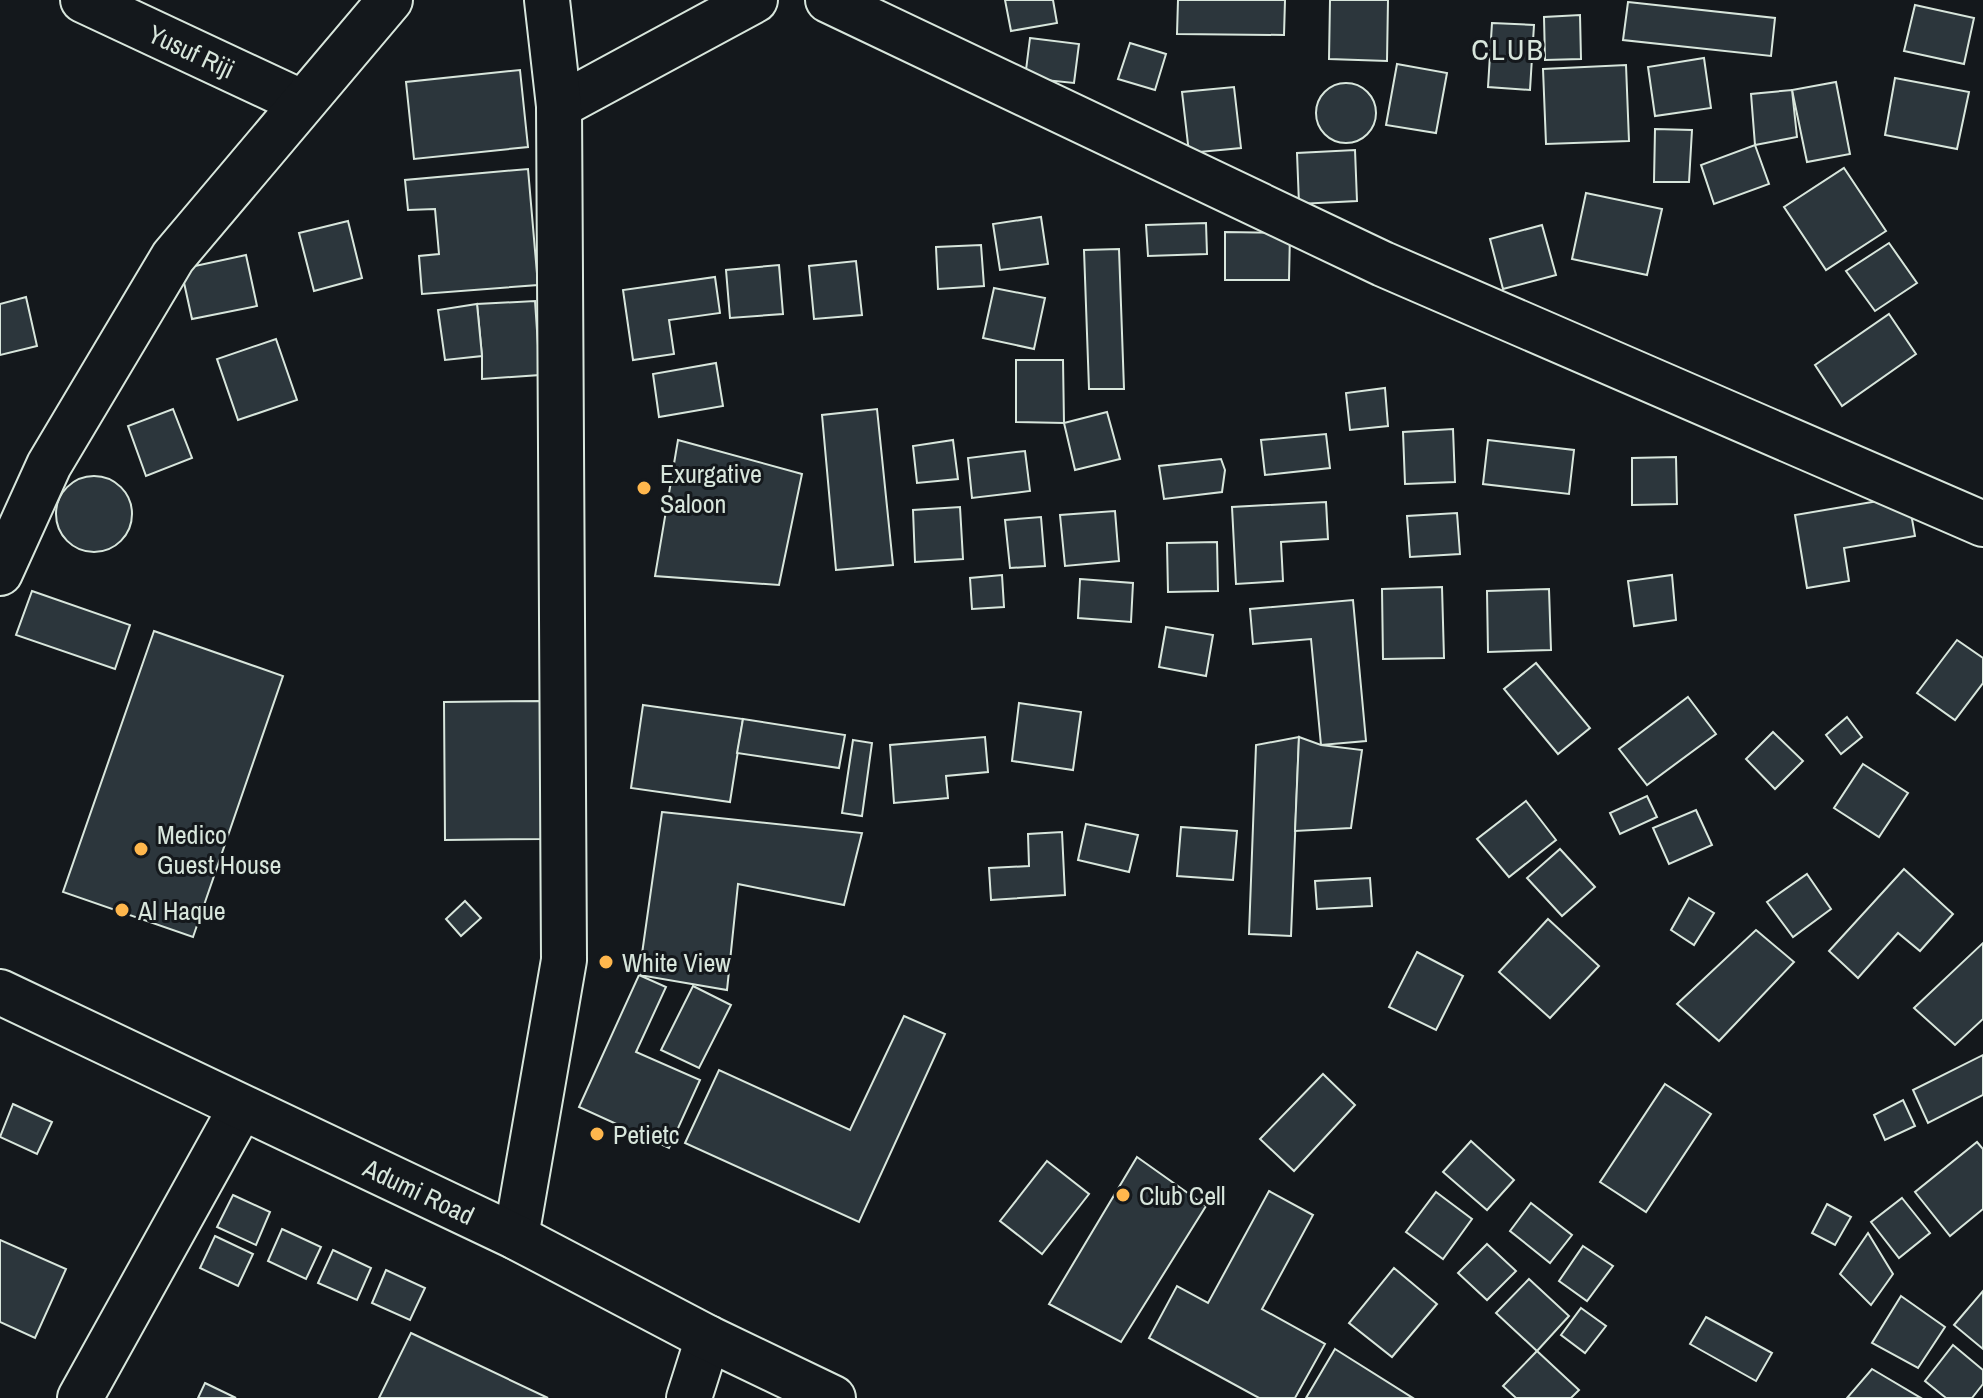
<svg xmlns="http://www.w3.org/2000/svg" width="1983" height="1398" font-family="'Archivo Narrow',sans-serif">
  <rect width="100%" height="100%" fill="#14181c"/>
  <g fill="#2c363c" stroke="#d8e6dc" stroke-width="2">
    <path d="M 1005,0 L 1053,0 L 1057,23 L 1011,31 Z"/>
    <path d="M 1178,0 L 1285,0 L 1284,35 L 1177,34 Z"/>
    <path d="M 1330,0 L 1388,0 L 1387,61 L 1329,59 Z"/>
    <path d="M 1628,2 L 1775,18 L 1771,56 L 1623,40 Z"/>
    <path d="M 1915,5 L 1974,18 L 1964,64 L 1904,51 Z"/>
    <path d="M 1580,15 L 1581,59 L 1545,60 L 1544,17 Z"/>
    <path d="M 1492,23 L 1534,25 L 1530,90 L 1488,87 Z"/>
    <path d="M 1030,38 L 1079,44 L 1074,83 L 1025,78 Z"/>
    <path d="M 1130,43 L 1166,54 L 1155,90 L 1118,79 Z"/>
    <path d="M 1704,58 L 1711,108 L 1655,116 L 1648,67 Z"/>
    <path d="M 1397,64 L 1447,73 L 1436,133 L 1386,125 Z"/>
    <path d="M 1626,65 L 1629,141 L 1546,144 L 1543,69 Z"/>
    <path d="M 520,70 L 528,147 L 414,159 L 406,82 Z"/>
    <path d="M 1895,78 L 1969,92 L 1957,149 L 1885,135 Z"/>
    <path d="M 1836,82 L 1850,154 L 1807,162 L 1792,90 Z"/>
    <circle cx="1346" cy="113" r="30"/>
    <path d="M 1234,87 L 1241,148 L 1189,153 L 1182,92 Z"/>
    <path d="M 1792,90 L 1797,137 L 1755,145 L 1751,94 Z"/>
    <path d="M 1655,129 L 1692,130 L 1689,182 L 1654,182 Z"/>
    <path d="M 1755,145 L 1769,184 L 1714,204 L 1701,165 Z"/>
    <path d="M 1355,150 L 1357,201 L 1299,204 L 1297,153 Z"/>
    <path d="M 1844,168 L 1886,231 L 1826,270 L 1784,207 Z"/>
    <path d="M 528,169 L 538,285 L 422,294 L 419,256 L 439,254 L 435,209 L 408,210 L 405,180 Z"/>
    <path d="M 1586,193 L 1662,209 L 1647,275 L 1572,259 Z"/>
    <path d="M 1041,217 L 1048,264 L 1000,270 L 993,224 Z"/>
    <path d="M 348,221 L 362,278 L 314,291 L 299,233 Z"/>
    <path d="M 1206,223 L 1207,254 L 1148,256 L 1146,225 Z"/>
    <path d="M 1542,225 L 1556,275 L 1503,289 L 1490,239 Z"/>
    <path d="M 1225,232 L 1290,233 L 1289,280 L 1225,280 Z"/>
    <path d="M 1889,243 L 1917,283 L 1875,311 L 1846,271 Z"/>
    <path d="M 981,245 L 984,286 L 938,289 L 936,247 Z"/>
    <path d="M 1119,249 L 1124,389 L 1089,389 L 1084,250 Z"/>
    <path d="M 246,255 L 257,306 L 192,319 L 181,269 Z"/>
    <path d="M 856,261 L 862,315 L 814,319 L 809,266 Z"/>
    <path d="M 779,265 L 783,314 L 730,318 L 726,270 Z"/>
    <path d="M 715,277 L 720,313 L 669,320 L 674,354 L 633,360 L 623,290 Z"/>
    <path d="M 994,288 L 1045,298 L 1034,349 L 983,338 Z"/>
    <path d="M 26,297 L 37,346 L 0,355 L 0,304 Z"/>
    <path d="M 535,301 L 540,375 L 482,379 L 482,356 L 477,304 Z"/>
    <path d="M 477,304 L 482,356 L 445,360 L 438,310 Z"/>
    <path d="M 1889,314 L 1916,354 L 1842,406 L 1815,365 Z"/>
    <path d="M 276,339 L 297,400 L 238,420 L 217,359 Z"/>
    <path d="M 1016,360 L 1063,360 L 1064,423 L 1016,422 Z"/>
    <path d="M 716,363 L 723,406 L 659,417 L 653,374 Z"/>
    <path d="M 1385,388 L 1388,426 L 1350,430 L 1346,393 Z"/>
    <path d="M 173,409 L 192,458 L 146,476 L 128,426 Z"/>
    <path d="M 877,409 L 893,565 L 836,570 L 822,415 Z"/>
    <path d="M 1107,412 L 1120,459 L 1075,470 L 1064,423 Z"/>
    <path d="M 1453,429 L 1455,482 L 1405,484 L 1403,432 Z"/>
    <path d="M 1326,434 L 1330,468 L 1265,475 L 1261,440 Z"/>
    <path d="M 678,440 L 802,474 L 779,585 L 655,576 Z"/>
    <path d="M 953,440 L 958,479 L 917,483 L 913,446 Z"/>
    <path d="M 1488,440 L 1574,450 L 1569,494 L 1483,484 Z"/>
    <path d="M 1025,451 L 1030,491 L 972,498 L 968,458 Z"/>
    <path d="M 1676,457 L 1677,504 L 1632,505 L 1632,458 Z"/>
    <path d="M 1221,459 L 1225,470 L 1222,492 L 1164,499 L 1159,466 Z"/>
    <circle cx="94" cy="514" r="38"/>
    <path d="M 1908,496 L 1915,536 L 1844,548 L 1849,581 L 1807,588 L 1795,515 Z"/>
    <path d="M 1326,502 L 1328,539 L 1281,542 L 1283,581 L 1236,584 L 1232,507 Z"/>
    <path d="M 960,507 L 963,559 L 915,562 L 913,510 Z"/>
    <path d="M 1115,511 L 1119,561 L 1065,566 L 1060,515 Z"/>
    <path d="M 1457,513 L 1460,554 L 1410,557 L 1407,516 Z"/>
    <path d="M 1041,517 L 1045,566 L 1010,568 L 1005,520 Z"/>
    <path d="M 1217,542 L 1218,591 L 1168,592 L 1167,543 Z"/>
    <path d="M 1002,575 L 1004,607 L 972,609 L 970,578 Z"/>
    <path d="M 1672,575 L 1676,620 L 1634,626 L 1628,581 Z"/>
    <path d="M 1080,579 L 1133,583 L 1131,622 L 1078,618 Z"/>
    <path d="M 1442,587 L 1444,658 L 1383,659 L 1382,589 Z"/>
    <path d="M 1549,589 L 1551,650 L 1488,652 L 1487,591 Z"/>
    <path d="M 32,591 L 130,625 L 115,669 L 16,635 Z"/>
    <path d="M 1353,600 L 1366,741 L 1321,745 L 1311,639 L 1253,644 L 1250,609 Z"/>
    <path d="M 1166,627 L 1213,635 L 1206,676 L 1159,667 Z"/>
    <path d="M 154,631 L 283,676 L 193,937 L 63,892 Z"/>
    <path d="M 1957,640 L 1983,658 L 1983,683 L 1955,720 L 1917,693 Z"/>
    <path d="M 1536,663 L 1590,728 L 1558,754 L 1504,689 Z"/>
    <path d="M 1688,697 L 1716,734 L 1647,785 L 1619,749 Z"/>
    <path d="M 543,701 L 543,839 L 445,840 L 444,702 Z"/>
    <path d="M 1019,703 L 1081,712 L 1073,770 L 1012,761 Z"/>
    <path d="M 643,705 L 743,719 L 730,802 L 631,788 Z"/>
    <path d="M 1847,717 L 1862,737 L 1841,754 L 1826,735 Z"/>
    <path d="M 743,719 L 845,735 L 839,768 L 737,753 Z"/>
    <path d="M 1773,732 L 1803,761 L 1775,789 L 1746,759 Z"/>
    <path d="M 985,737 L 988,772 L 946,776 L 948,798 L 894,803 L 890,745 Z"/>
    <path d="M 1299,737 L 1291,936 L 1249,934 L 1256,745 Z"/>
    <path d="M 1299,737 L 1321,745 L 1362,750 L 1351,828 L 1295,831 Z"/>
    <path d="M 853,740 L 872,743 L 862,816 L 842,813 Z"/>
    <path d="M 1863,764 L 1908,793 L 1879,837 L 1834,808 Z"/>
    <path d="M 1647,796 L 1657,817 L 1620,834 L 1610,813 Z"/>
    <path d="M 1526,801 L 1556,840 L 1509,877 L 1477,839 Z"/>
    <path d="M 1696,810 L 1712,845 L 1669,864 L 1653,828 Z"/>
    <path d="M 662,812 L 862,833 L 844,905 L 738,884 L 727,990 L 639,975 Z"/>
    <path d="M 1086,824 L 1138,835 L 1129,872 L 1078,860 Z"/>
    <path d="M 1181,827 L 1237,831 L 1233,880 L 1177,876 Z"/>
    <path d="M 1062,832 L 1065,895 L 991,900 L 989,868 L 1029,866 L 1028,834 Z"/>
    <path d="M 1560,849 L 1595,887 L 1562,916 L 1527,878 Z"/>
    <path d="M 1904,869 L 1953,914 L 1920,951 L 1898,933 L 1858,978 L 1829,951 Z"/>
    <path d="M 1807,874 L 1831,909 L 1793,937 L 1767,902 Z"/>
    <path d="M 1370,878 L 1372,906 L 1317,909 L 1315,881 Z"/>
    <path d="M 1689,898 L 1714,913 L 1694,945 L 1671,930 Z"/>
    <path d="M 465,901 L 481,918 L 461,936 L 446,919 Z"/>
    <path d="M 1548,919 L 1599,966 L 1550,1018 L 1499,972 Z"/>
    <path d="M 1756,930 L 1794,962 L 1719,1041 L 1677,1004 Z"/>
    <path d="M 1983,943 L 1983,1019 L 1955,1045 L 1914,1008 Z"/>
    <path d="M 1417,952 L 1463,976 L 1436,1030 L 1389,1007 Z"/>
    <path d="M 639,975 L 666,987 L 636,1052 L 700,1080 L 669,1148 L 579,1107 Z"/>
    <path d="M 693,986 L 731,1005 L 699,1068 L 661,1050 Z"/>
    <path d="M 904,1016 L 945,1034 L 859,1222 L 685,1143 L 719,1070 L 850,1130 Z"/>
    <path d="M 1983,1055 L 1983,1095 L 1928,1123 L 1913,1090 Z"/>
    <path d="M 1323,1074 L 1355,1105 L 1294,1171 L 1260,1139 Z"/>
    <path d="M 1665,1084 L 1711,1114 L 1646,1212 L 1600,1182 Z"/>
    <path d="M 1903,1100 L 1915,1126 L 1885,1140 L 1874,1115 Z"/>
    <path d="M 13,1104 L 52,1122 L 37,1154 L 0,1137 Z"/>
    <path d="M 1471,1141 L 1514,1180 L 1487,1210 L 1443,1172 Z"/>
    <path d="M 1977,1142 L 1983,1149 L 1983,1209 L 1950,1236 L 1915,1192 Z"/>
    <path d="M 1137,1157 L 1206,1206 L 1121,1342 L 1049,1304 Z"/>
    <path d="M 1047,1161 L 1089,1194 L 1042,1254 L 1000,1221 Z"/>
    <path d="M 1269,1191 L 1313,1215 L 1262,1309 L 1325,1344 L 1295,1398 L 1259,1398 L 1149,1338 L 1177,1286 L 1208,1303 Z"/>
    <path d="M 1436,1192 L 1472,1219 L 1443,1259 L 1406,1232 Z"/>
    <path d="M 233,1195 L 270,1212 L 256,1245 L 217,1227 Z"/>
    <path d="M 1902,1198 L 1930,1233 L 1899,1258 L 1871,1222 Z"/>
    <path d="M 1531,1203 L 1572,1235 L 1550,1263 L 1510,1231 Z"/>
    <path d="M 1827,1204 L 1851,1217 L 1835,1245 L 1812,1233 Z"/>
    <path d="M 282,1229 L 321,1247 L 306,1279 L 268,1261 Z"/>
    <path d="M 1868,1233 L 1893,1274 L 1871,1305 L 1840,1274 Z"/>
    <path d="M 215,1236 L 253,1254 L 238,1286 L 200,1268 Z"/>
    <path d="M 0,1240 L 66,1269 L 35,1338 L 0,1322 Z"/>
    <path d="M 1487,1244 L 1516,1271 L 1487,1300 L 1458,1273 Z"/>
    <path d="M 1583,1246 L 1613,1266 L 1587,1301 L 1559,1281 Z"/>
    <path d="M 333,1250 L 371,1268 L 357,1300 L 318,1283 Z"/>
    <path d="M 1394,1268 L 1437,1304 L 1392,1357 L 1349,1323 Z"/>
    <path d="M 386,1270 L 425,1288 L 410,1320 L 372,1303 Z"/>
    <path d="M 1529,1279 L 1569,1316 L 1537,1351 L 1496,1313 Z"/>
    <path d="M 1983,1291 L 1983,1349 L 1954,1325 Z"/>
    <path d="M 1901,1296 L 1945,1327 L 1918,1368 L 1872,1343 Z"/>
    <path d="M 1581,1308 L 1606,1326 L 1585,1353 L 1561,1335 Z"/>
    <path d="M 1706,1317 L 1772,1353 L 1756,1381 L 1690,1344 Z"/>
    <path d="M 411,1333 L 548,1398 L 379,1398 Z"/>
    <path d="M 1953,1345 L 1983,1370 L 1983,1384 L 1972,1398 L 1946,1398 L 1925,1381 Z"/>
    <path d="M 1335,1349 L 1413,1398 L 1306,1398 Z"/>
    <path d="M 1537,1351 L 1579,1390 L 1571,1398 L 1516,1398 L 1503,1386 Z"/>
    <path d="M 1872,1369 L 1921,1398 L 1847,1398 Z"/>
    <path d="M 205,1383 L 236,1398 L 198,1398 Z"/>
  </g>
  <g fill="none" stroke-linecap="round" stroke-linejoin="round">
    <g stroke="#d8e6dc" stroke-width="48">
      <g id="street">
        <path id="s1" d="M 83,0 L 301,102"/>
        <path d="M 828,0 L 1383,264 L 1983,524"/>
        <path d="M 559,106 L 755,0"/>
        <path d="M 0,573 L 49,465 L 173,257 L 390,0"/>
        <path d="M 516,1237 L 564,960 L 559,106 L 547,0"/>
        <path d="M 80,1398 L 241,1108"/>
        <path d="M 689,1398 L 708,1338"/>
      </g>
    </g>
    <g stroke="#d8e6dc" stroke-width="48">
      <g id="secondary">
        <path id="s2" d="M 0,992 L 516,1237 L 708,1338 L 833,1398"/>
      </g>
    </g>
    <use href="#street" stroke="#14181c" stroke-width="44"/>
    <use href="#secondary" stroke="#14181c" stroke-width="44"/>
  </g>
  <g fill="#ffb74d" stroke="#14181c" stroke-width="3">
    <circle cx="644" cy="488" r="8"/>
    <circle cx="141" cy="849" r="8"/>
    <circle cx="122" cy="910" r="8"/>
    <circle cx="606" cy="962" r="8"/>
    <circle cx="597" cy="1134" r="8"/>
    <circle cx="1123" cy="1195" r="8"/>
  </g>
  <g text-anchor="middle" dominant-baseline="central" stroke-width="6" stroke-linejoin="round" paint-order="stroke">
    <g font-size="26" fill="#d8e6dc" stroke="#14181c">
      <text stroke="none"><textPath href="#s1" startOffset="120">Yusuf Riji</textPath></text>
      <text stroke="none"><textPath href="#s2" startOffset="464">Adumi Road</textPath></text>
    </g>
    <g font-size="26" fill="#d8e6dc" stroke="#14181c" text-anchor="start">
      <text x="660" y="473">Exurgative<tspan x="660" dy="30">Saloon</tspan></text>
      <text x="157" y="834">Medico<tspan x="157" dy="30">Guest House</tspan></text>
      <text x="138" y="910">Al Haque</text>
      <text x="622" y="962">White View</text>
      <text x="613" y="1134">Petietc</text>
      <text x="1139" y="1195">Club Cell</text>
    </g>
    <g font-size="30" letter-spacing="2" fill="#d8e6dc" stroke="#14181c">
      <text x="1508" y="49">CLUB</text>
    </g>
  </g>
</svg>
